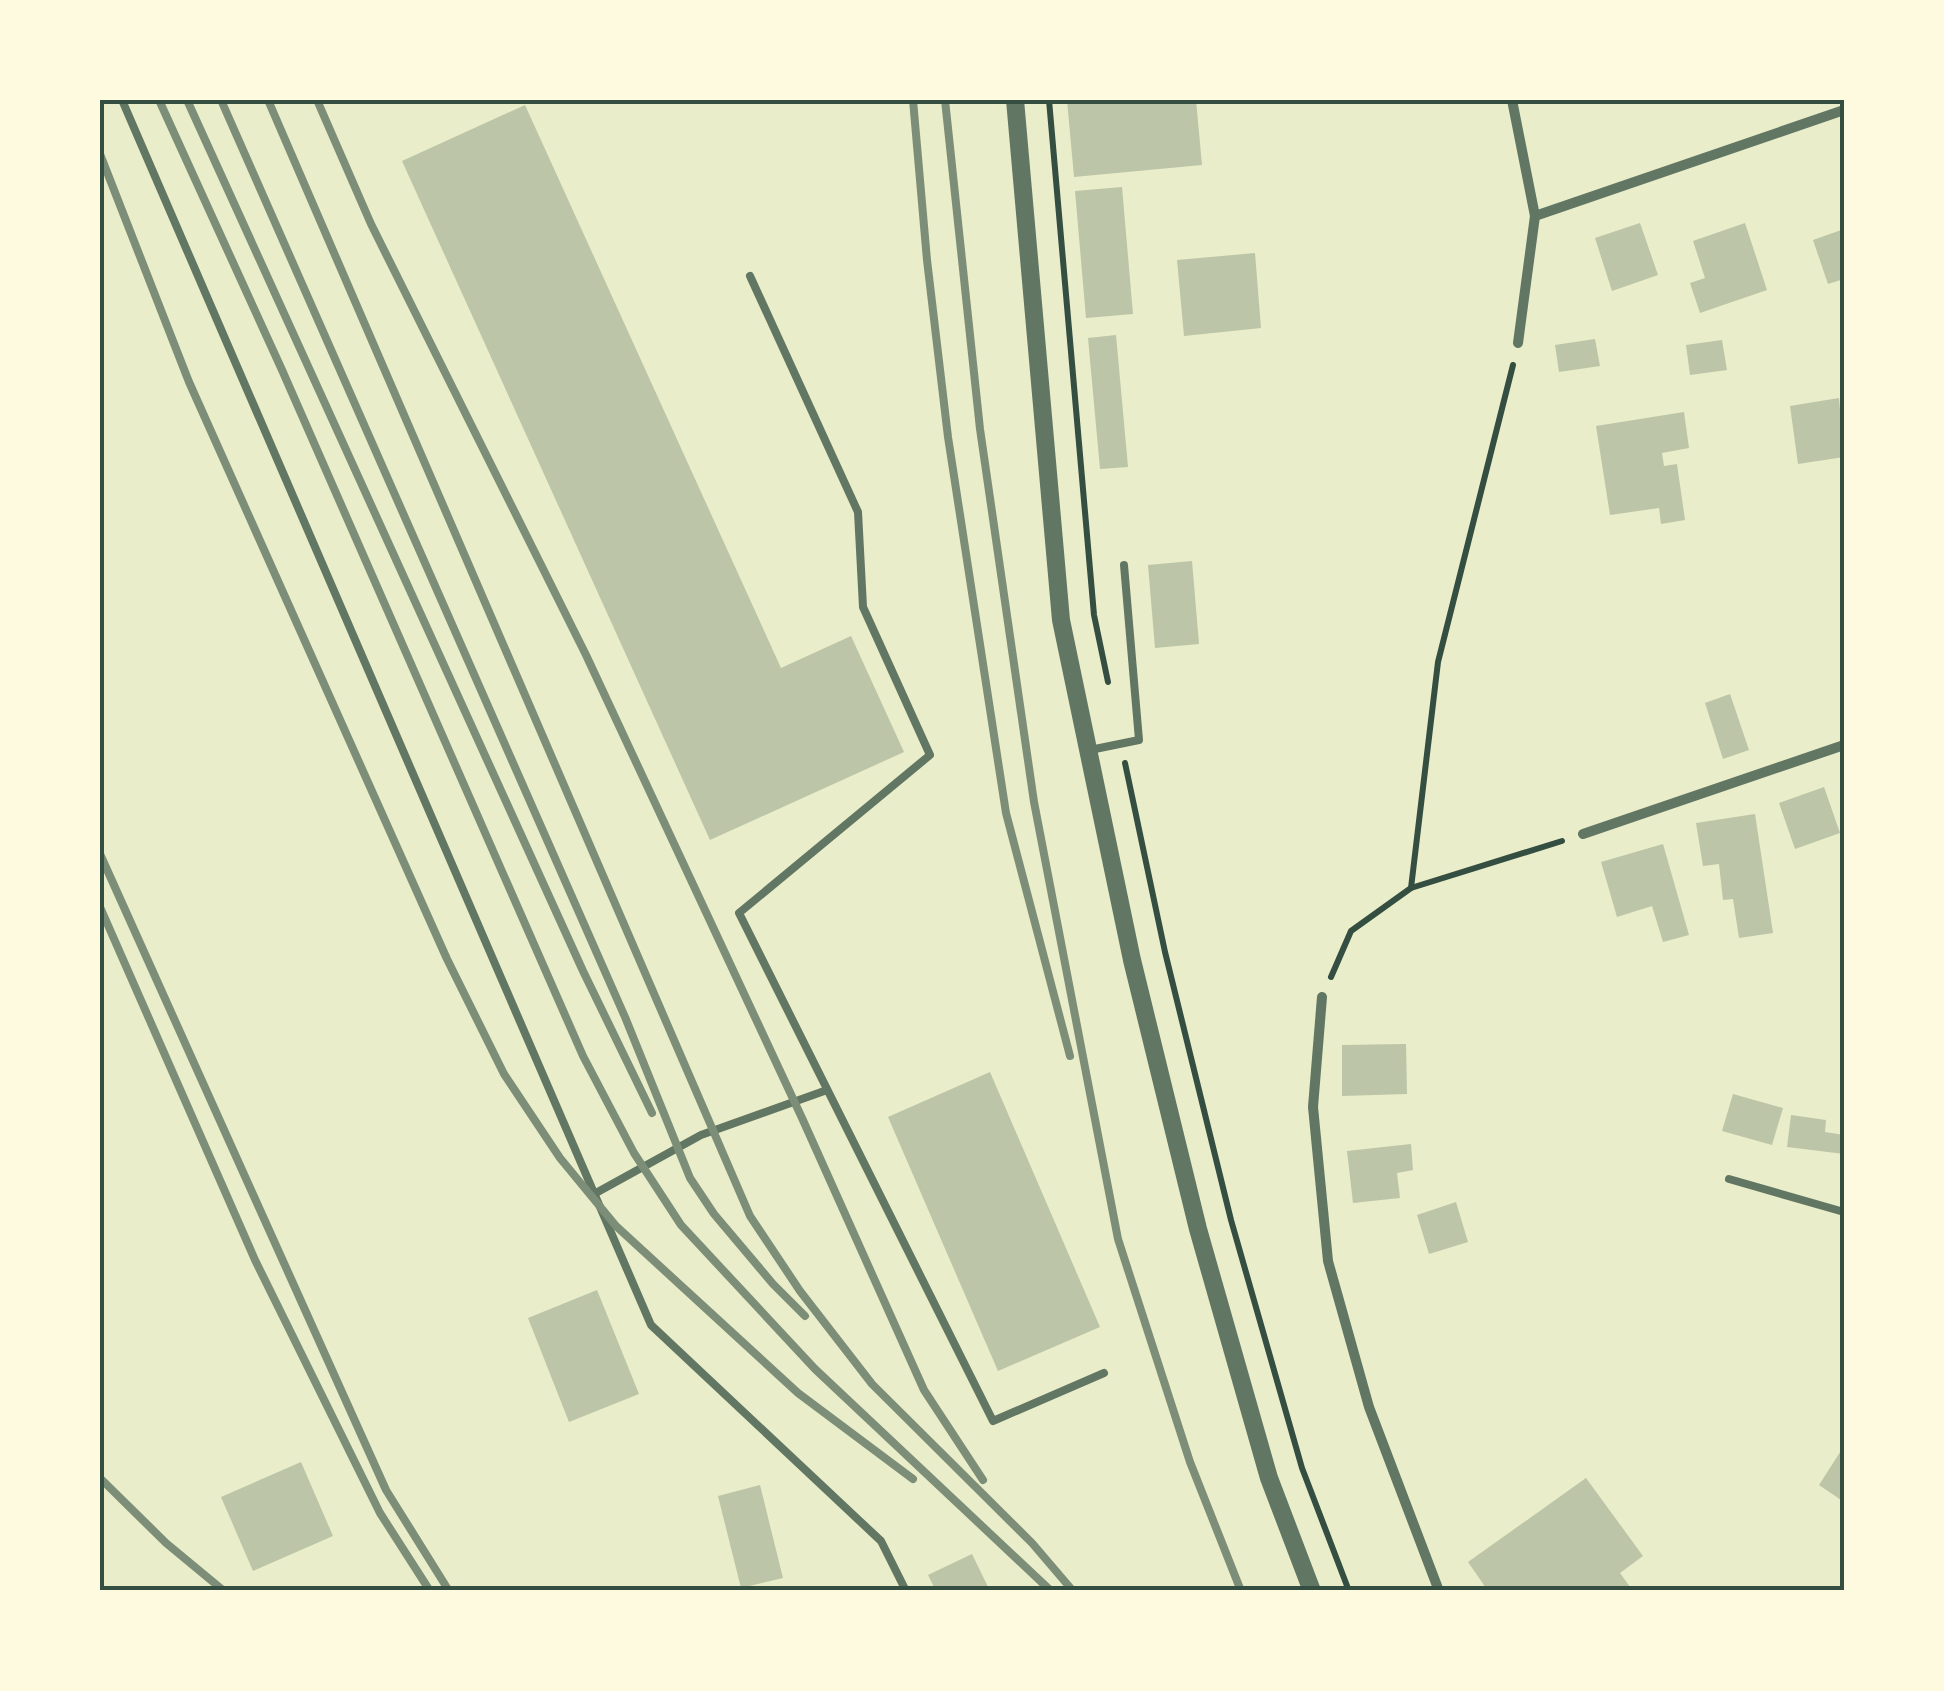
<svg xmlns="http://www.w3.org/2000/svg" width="1944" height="1691" font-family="Lato,sans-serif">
  <rect width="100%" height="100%" fill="#e9edc9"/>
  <g fill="#bcc5a7">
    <path d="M 1067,100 L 1196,100 L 1202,165 L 1074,177 Z"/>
    <path d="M 525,105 L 781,668 L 851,636 L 904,752 L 710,840 L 402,161 Z"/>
    <path d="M 1122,187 L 1133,314 L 1086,318 L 1075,191 Z"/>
    <path d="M 1640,223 L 1658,275 L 1612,291 L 1595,238 Z"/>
    <path d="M 1745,223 L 1767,290 L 1700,313 L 1690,283 L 1705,278 L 1693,241 Z"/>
    <path d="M 1844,229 L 1844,279 L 1828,284 L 1813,240 Z"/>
    <path d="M 1255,253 L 1261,328 L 1184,336 L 1177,260 Z"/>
    <path d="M 1116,335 L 1128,467 L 1100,469 L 1088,338 Z"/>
    <path d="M 1595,339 L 1600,366 L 1559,372 L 1555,345 Z"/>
    <path d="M 1722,340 L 1727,370 L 1690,375 L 1686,345 Z"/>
    <path d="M 1839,398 L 1844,457 L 1798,464 L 1790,406 Z"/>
    <path d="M 1684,412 L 1689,448 L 1662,453 L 1664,466 L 1677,464 L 1685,520 L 1661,524 L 1659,508 L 1610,515 L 1596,426 Z"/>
    <path d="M 1192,561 L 1199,644 L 1155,648 L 1148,565 Z"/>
    <path d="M 1730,694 L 1749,750 L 1723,759 L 1705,703 Z"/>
    <path d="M 1824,787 L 1840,833 L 1795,849 L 1779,803 Z"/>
    <path d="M 1755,814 L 1773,933 L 1739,938 L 1733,899 L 1723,900 L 1719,864 L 1703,866 L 1696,823 Z"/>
    <path d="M 1663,844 L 1689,935 L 1663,942 L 1652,906 L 1617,917 L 1601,862 Z"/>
    <path d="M 1406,1044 L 1407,1094 L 1342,1096 L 1342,1045 Z"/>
    <path d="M 990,1072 L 1100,1327 L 998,1371 L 888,1117 Z"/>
    <path d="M 1733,1094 L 1783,1108 L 1772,1145 L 1722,1131 Z"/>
    <path d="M 1791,1115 L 1826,1120 L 1825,1132 L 1844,1135 L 1844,1154 L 1787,1147 Z"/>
    <path d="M 1411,1144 L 1413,1170 L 1397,1173 L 1400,1198 L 1353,1203 L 1347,1151 Z"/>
    <path d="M 1456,1202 L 1468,1242 L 1429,1254 L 1417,1215 Z"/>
    <path d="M 597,1290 L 639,1394 L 569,1422 L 528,1318 Z"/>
    <path d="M 1844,1446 L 1844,1502 L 1819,1485 Z"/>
    <path d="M 301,1462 L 333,1536 L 253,1571 L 221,1497 Z"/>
    <path d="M 1586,1478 L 1643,1556 L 1620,1573 L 1633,1591 L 1488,1591 L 1468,1562 Z"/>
    <path d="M 760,1485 L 783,1578 L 741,1588 L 718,1496 Z"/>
    <path d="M 972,1554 L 990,1591 L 936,1591 L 928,1575 Z"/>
  </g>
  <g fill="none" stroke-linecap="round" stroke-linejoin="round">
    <g stroke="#344e41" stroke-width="6">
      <path d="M 1049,100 L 1094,615 L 1108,682"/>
      <path d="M 1125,763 L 1165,952 L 1231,1220 L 1302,1468 L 1349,1591"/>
      <path d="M 1411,888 L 1438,662 L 1513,365"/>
      <path d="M 1331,977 L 1351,931 L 1411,888 L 1562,841"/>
    </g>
    <g stroke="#617663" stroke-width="8">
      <path d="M 122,100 L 651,1325 L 881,1541 L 906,1591"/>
      <path d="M 750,276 L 858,512 L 863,607 L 930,755 L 739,913 L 993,1421 L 1104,1373"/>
      <path d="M 1090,750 L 1139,740 L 1124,565"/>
      <path d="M 1729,1179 L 1844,1212"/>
      <path d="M 594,1194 L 701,1135 L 827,1090"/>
    </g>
    <g stroke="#617663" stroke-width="10">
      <path d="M 1512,100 L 1535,216 L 1518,343"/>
      <path d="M 1535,216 L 1844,110"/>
      <path d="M 1583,834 L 1844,745"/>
      <path d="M 1322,997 L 1313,1107 L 1328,1261 L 1369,1407 L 1439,1591"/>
    </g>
    <path stroke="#617663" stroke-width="18" d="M 1015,100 L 1061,620 L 1132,960 L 1198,1229 L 1269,1478 L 1312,1591"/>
    <g stroke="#7c8e77" stroke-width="8">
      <path d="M 159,100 L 282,370 L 583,1056 L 634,1153 L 681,1225 L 815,1369 L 1051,1591"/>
      <path d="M 187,100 L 583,971 L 652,1113"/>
      <path d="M 221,100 L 625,1017 L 690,1178 L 714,1214 L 773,1284 L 805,1316"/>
      <path d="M 268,100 L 750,1216 L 800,1291 L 872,1384 L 1032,1543 L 1073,1591"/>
      <path d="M 317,100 L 371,224 L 586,655 L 802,1118 L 924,1390 L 983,1480"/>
      <path d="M 913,100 L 927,260 L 948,437 L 1006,813 L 1070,1056"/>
      <path d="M 945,100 L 980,429 L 1034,802 L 1118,1239 L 1190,1462 L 1241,1591"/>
      <path d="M 100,154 L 189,382 L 447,959 L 504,1074 L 560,1158 L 616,1226 L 798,1393 L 913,1479"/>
      <path d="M 100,854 L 386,1490 L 449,1591"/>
      <path d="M 100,907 L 255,1260 L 380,1513 L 430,1591"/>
      <path d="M 100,1478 L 166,1543 L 224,1591"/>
    </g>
  </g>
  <rect width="1944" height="1691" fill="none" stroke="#fefae0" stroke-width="205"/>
  <rect x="102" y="102" width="1740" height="1486" fill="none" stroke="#344e41" stroke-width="4"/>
</svg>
